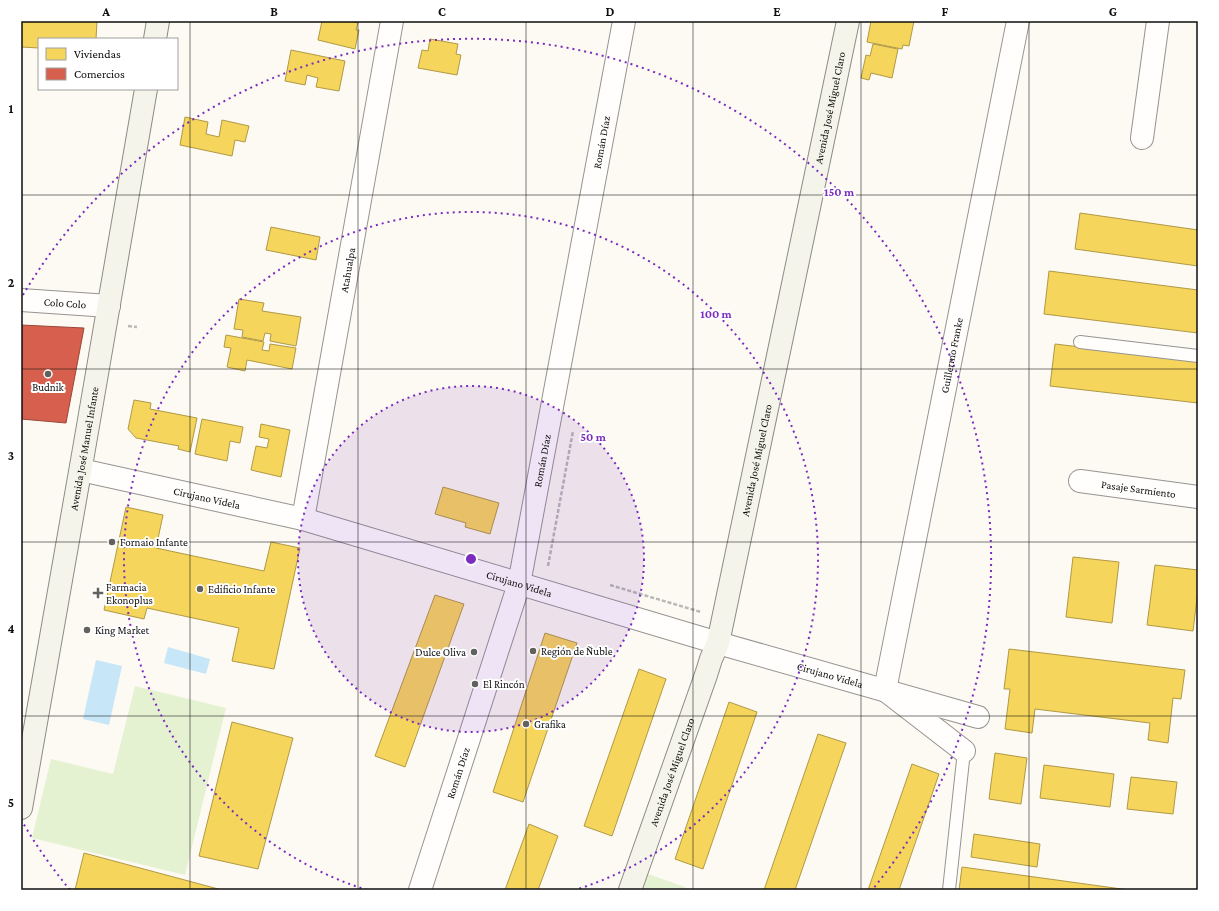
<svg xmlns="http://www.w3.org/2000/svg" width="1219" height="911" font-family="'Crimson Pro',serif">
  <rect width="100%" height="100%" fill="#fcfaf2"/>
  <g fill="#e5f2d1">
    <path d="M 135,686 L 226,708 L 185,875 L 32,838 L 51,759 L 113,774 Z"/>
    <path d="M 648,874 L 685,887 L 684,890 L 642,890 Z"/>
  </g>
  <g fill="#c7e6f8">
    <path d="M 168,647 L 210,659 L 206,674 L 164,663 Z"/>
    <path d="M 96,660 L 122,666 L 109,725 L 83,719 Z"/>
  </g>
  <g fill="#f6d55c" stroke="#b09945">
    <path d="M 21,21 L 97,21 L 96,39 L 39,39 L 39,48 L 21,47 Z"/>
    <path d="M 322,21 L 347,21 L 358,23 L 356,30 L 359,30 L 355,49 L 318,40 Z"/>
    <path d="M 871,21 L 914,21 L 909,46 L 903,45 L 902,49 L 867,42 Z"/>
    <path d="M 430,39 L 458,44 L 456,54 L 461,55 L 457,75 L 418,68 L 422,50 L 428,51 Z"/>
    <path d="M 873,44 L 898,49 L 892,78 L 871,73 L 869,80 L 861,78 L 866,55 L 870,56 Z"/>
    <path d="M 291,50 L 345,61 L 339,91 L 316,87 L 318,78 L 307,75 L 305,85 L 285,81 Z"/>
    <path d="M 185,117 L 208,122 L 206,134 L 219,137 L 222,120 L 249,126 L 245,142 L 235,140 L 232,156 L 180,145 Z"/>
    <path d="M 1080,213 L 1198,230 L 1198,266 L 1075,249 Z"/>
    <path d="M 271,227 L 320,237 L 316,260 L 266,250 Z"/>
    <path d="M 1049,271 L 1198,290 L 1198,333 L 1044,314 Z"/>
    <path d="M 239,299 L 264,303 L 262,311 L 301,317 L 296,346 L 270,341 L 271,334 L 265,333 L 263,341 L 242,337 L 243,330 L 234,329 Z"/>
    <path d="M 226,335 L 264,342 L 262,350 L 269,351 L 270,344 L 296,348 L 292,369 L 247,360 L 245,371 L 227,367 L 231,348 L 224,347 Z"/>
    <path d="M 1055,344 L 1198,361 L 1198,403 L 1050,386 Z"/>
    <path d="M 134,400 L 151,403 L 150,409 L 197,418 L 190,452 L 178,449 L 179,446 L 136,438 L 128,429 Z"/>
    <path d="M 202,419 L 243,427 L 240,443 L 230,441 L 227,461 L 195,454 Z"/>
    <path d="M 261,424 L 290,430 L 281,477 L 251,470 L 256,446 L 267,448 L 269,439 L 259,437 Z"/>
    <path d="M 443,487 L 499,503 L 490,534 L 465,527 L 466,523 L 435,514 Z"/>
    <path d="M 126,507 L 163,515 L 156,548 L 264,571 L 271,542 L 300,548 L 274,669 L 232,661 L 239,628 L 147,608 L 144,619 L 104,610 Z"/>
    <path d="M 1073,557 L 1119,562 L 1112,623 L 1066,617 Z"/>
    <path d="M 1155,565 L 1198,570 L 1198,590 L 1193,631 L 1147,625 Z"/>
    <path d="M 435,595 L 464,604 L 405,767 L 375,756 Z"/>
    <path d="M 545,633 L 577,643 L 523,802 L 493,792 Z"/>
    <path d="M 1009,649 L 1185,670 L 1181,699 L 1173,698 L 1168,743 L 1148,740 L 1150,723 L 1035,709 L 1032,733 L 1005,729 L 1010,689 L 1004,689 Z"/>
    <path d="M 639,669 L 666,679 L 612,836 L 584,826 Z"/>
    <path d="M 729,702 L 757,712 L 703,869 L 675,859 Z"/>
    <path d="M 232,722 L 293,738 L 258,869 L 199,856 Z"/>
    <path d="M 818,734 L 846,743 L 795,890 L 764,890 Z"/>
    <path d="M 995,753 L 1027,758 L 1021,804 L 989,799 Z"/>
    <path d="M 912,764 L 939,774 L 899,890 L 868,890 Z"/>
    <path d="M 1044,765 L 1114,774 L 1110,807 L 1040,798 Z"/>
    <path d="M 1131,777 L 1177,782 L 1173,814 L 1127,809 Z"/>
    <path d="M 529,824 L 558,836 L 538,890 L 505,890 Z"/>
    <path d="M 974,834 L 1040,844 L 1037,867 L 971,857 Z"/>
    <path d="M 84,853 L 222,890 L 75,890 Z"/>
    <path d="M 962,867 L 1129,890 L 959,890 Z"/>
  </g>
  <path fill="#d6604d" stroke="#9a473a" d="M 21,325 L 84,328 L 66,423 L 21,419 Z"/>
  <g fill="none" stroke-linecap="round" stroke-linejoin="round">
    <g stroke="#959491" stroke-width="14">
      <g id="lane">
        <path d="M 1080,342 L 1198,356"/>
        <path d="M 949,890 L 964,751"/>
      </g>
    </g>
    <g stroke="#959491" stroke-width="24">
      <g id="street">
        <path d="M 1142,138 L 1158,21"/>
        <path id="s1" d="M 21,300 L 109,306"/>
        <path id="s2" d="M 81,470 L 303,519 L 718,643 L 978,717"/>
        <path id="s3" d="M 1080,481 L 1198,497"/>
        <path id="s4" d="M 303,519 L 392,21"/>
        <path id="s5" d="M 964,751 L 885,690 L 1018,21"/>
        <path id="s6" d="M 420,890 L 519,584 L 624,21"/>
      </g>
    </g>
    <g stroke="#8c8b87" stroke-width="24">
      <g id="secondary">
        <path d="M 155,39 L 158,21"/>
        <path id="s7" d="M 21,808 L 84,449 L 146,89"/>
        <path id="s8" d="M 630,890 L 706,675 L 711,659 L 718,643 L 848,21"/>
      </g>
    </g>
    <g stroke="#b8b8b6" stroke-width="2.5" stroke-dasharray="4 2" stroke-linecap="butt">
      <path d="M 128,326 L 137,327"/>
      <path d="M 548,566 L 573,431"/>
      <path d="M 610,585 L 701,612"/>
    </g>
    <use href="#lane" stroke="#fffefd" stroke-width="12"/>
    <use href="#street" stroke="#fffefd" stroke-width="22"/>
    <use href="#secondary" stroke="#f5f4ea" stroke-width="22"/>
  </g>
  <path fill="none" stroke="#0e0e0e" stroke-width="1" stroke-opacity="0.55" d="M 190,21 L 190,890M 358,21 L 358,890M 526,21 L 526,890M 693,21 L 693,890M 861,21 L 861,890M 1029,21 L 1029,890M 21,195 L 1198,195M 21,369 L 1198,369M 21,542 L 1198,542M 21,716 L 1198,716"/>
  <circle cx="471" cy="559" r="173" fill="#7b2cbf" fill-opacity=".12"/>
  <g fill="none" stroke="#7b2cbf" stroke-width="2" stroke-dasharray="2 4">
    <circle cx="471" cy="559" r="173"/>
    <path d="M367 890A347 347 0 1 1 575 890"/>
    <path d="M70 890A520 520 0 0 1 23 823M23 295A520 520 0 1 1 872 890"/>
  </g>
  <g fill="#61615e" stroke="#fff" stroke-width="1.5">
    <circle cx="48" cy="374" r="4"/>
    <circle cx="112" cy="542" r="4"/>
    <circle cx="200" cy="589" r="4"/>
    <path d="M96 587h4v4h4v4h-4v4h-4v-4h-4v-4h4z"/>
    <circle cx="87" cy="630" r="4"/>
    <circle cx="533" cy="651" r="4"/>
    <circle cx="474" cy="652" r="4"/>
    <circle cx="475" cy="684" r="4"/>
    <circle cx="526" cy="724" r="4"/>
  </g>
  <g text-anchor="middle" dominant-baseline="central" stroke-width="4" stroke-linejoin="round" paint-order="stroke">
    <g font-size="11" fill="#0e0e0e" stroke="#fff">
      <text stroke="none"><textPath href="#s8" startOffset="809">Avenida José Miguel Claro</textPath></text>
      <text stroke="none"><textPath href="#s6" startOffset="771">Román Díaz</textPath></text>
      <text stroke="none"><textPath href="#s4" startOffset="253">Atahualpa</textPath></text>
      <text stroke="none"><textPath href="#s1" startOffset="44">Colo Colo</textPath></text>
      <text stroke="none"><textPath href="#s5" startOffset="441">Guillermo Franke</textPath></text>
      <text stroke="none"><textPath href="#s7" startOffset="365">Avenida José Manuel Infante</textPath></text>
      <text stroke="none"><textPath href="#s8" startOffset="449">Avenida José Miguel Claro</textPath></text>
      <text stroke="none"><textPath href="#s6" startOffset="447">Román Díaz</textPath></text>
      <text stroke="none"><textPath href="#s3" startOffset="59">Pasaje Sarmiento</textPath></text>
      <text stroke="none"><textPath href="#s2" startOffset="129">Cirujano Videla</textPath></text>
      <text stroke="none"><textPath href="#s2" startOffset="453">Cirujano Videla</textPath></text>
      <text stroke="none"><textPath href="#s2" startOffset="777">Cirujano Videla</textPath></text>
      <text stroke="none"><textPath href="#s8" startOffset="125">Avenida José Miguel Claro</textPath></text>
      <text stroke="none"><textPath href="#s6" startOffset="123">Román Díaz</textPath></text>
    </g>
    <g font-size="11" fill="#0e0e0e" stroke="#fff" text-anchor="start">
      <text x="48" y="387" text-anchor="middle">Budnik</text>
      <text x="120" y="542">Fornaio Infante</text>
      <text x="106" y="587">Farmacia<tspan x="106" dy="13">Ekonoplus</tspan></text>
      <text x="208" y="589">Edificio Infante</text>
      <text x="95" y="630">King Market</text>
      <text x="541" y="651">Región de Ñuble</text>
      <text x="466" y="652" text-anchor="end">Dulce Oliva</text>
      <text x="483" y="684">El Rincón</text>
      <text x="534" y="724">Grafika</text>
    </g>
  </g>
  <circle cx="471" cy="559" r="6" fill="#7b2cbf" stroke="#fff" stroke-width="2"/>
  <g font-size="12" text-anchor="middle" font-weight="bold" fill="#7b2cbf" stroke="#fff" stroke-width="4" stroke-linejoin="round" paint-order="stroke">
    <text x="839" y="196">150 m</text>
    <text x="716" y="318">100 m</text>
    <text x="593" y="441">50 m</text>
  </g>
  <rect width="1219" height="911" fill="none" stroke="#ffffff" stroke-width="44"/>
  <rect x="38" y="38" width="140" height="52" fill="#ffffff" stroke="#9f9f9f"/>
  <rect x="46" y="48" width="20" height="12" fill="#f6d55c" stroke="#9f9f9f"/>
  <text x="74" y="58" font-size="12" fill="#0e0e0e">Viviendas</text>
  <rect x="46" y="68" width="20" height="12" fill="#d6604d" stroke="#9f9f9f"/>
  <text x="74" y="78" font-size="12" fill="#0e0e0e">Comercios</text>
  <rect x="22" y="22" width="1175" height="867" fill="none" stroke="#0e0e0e" stroke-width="1.5"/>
  <g font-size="13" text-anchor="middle" font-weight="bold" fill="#0e0e0e">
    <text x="106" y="16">A</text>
    <text x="274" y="16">B</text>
    <text x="442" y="16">C</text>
    <text x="610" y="16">D</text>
    <text x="777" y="16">E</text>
    <text x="945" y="16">F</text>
    <text x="1113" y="16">G</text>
    <text x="11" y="113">1</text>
    <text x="11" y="287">2</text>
    <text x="11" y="460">3</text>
    <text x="11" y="633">4</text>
    <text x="11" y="807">5</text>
  </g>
</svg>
